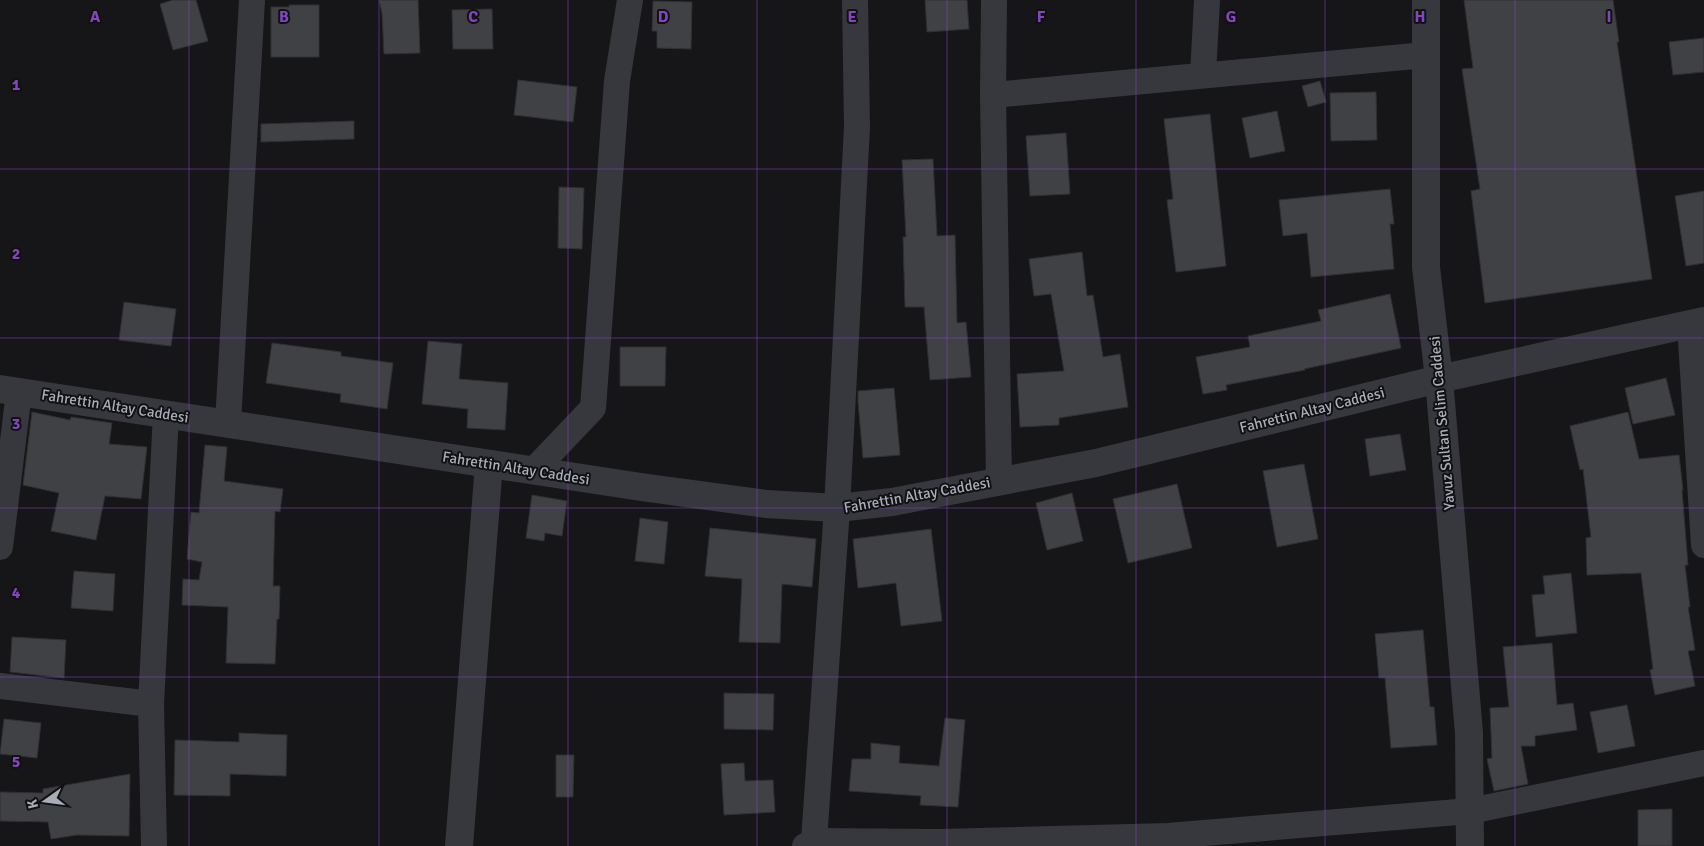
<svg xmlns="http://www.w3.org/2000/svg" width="1704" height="846" font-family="Signika,sans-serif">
  <rect width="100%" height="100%" fill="#161618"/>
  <g fill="#404145" stroke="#303034">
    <path d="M 173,0 L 196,0 L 208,41 L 173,50 L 160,4 Z"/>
    <path d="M 379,0 L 418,0 L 420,53 L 384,54 L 382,13 Z"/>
    <path d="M 925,0 L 967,0 L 969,29 L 927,32 Z"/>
    <path d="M 1464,0 L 1613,0 L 1619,42 L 1617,42 L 1652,279 L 1485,303 L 1471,191 L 1480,189 L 1462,69 L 1473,68 Z"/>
    <path d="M 653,1 L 692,2 L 691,49 L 657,48 L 657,31 L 652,31 Z"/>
    <path d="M 289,5 L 319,5 L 319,57 L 271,57 L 271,7 L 289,7 Z"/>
    <path d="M 492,9 L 493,49 L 453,49 L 452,10 Z"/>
    <path d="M 1704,38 L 1704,72 L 1673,75 L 1669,42 Z"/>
    <path d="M 518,80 L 577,87 L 573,122 L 514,115 Z"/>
    <path d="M 1320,81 L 1326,102 L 1308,107 L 1302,86 Z"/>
    <path d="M 1376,92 L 1377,140 L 1331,141 L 1330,93 Z"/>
    <path d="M 1277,111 L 1285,151 L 1250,158 L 1242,118 Z"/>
    <path d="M 1210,114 L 1226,266 L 1176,272 L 1167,200 L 1173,199 L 1164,119 Z"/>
    <path d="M 354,121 L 354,139 L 261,142 L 261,124 Z"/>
    <path d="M 1066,133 L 1070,194 L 1030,196 L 1026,136 Z"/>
    <path d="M 933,159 L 937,236 L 955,235 L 957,323 L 966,322 L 971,377 L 930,380 L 924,307 L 905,307 L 903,237 L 906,237 L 902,160 Z"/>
    <path d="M 559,187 L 584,188 L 582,249 L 558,248 Z"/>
    <path d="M 1390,189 L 1394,224 L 1390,224 L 1394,269 L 1311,277 L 1307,233 L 1283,236 L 1279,200 Z"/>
    <path d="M 1704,191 L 1704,263 L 1686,266 L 1675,196 Z"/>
    <path d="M 1082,252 L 1087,296 L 1093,295 L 1103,357 L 1120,354 L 1128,407 L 1059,418 L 1059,425 L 1020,427 L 1017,374 L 1064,371 L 1051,294 L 1034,296 L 1029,259 Z"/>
    <path d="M 1390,294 L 1401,348 L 1304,369 L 1305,370 L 1226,385 L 1227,390 L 1203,394 L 1196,357 L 1250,347 L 1248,336 L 1321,321 L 1318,310 Z"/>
    <path d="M 124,302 L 176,309 L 171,346 L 119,340 Z"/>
    <path d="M 428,341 L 462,344 L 459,379 L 508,383 L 505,430 L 467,428 L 468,409 L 422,404 Z"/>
    <path d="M 272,343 L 341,352 L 341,356 L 393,363 L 387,409 L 340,402 L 341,394 L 266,383 Z"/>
    <path d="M 620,347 L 666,347 L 665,386 L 620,386 Z"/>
    <path d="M 1666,378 L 1675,415 L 1633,424 L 1625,388 Z"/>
    <path d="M 894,388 L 900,455 L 863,458 L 858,402 L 858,391 Z"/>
    <path d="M 32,412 L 70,420 L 71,417 L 112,423 L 109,444 L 147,447 L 141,499 L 105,496 L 96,540 L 51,531 L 59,493 L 23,485 Z"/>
    <path d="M 1628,412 L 1639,459 L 1679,455 L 1683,490 L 1682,490 L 1688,565 L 1685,565 L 1690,607 L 1688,607 L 1695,650 L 1688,651 L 1695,686 L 1655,695 L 1650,670 L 1653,669 L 1641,573 L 1587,575 L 1586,538 L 1591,537 L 1583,469 L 1580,470 L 1570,426 Z"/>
    <path d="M 1400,434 L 1406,470 L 1370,476 L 1365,439 Z"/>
    <path d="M 205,445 L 227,447 L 224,481 L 283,489 L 280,512 L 275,511 L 273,586 L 280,586 L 279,619 L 277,619 L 275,664 L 226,663 L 228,607 L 182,605 L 183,579 L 199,580 L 202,562 L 187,559 L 191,512 L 199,513 Z"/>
    <path d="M 1304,464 L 1318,539 L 1277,547 L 1263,471 Z"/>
    <path d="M 1177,484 L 1192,548 L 1128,563 L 1113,499 Z"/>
    <path d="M 1072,493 L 1083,541 L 1047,550 L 1036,503 Z"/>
    <path d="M 532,495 L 567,501 L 562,536 L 545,533 L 544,541 L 526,538 Z"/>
    <path d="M 640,518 L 668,522 L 664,564 L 635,561 Z"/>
    <path d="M 710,528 L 816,539 L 812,587 L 782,584 L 780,643 L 739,642 L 742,579 L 705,576 Z"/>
    <path d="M 931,529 L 942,621 L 901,626 L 896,583 L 858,588 L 853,539 Z"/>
    <path d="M 74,571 L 115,574 L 113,611 L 71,608 Z"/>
    <path d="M 1571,573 L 1577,633 L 1536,637 L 1532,595 L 1545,594 L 1543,576 Z"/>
    <path d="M 1423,630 L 1430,707 L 1434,707 L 1437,745 L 1391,748 L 1385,678 L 1379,678 L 1375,634 Z"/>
    <path d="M 12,637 L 66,640 L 64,678 L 10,672 Z"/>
    <path d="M 1552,643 L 1557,705 L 1573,703 L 1577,730 L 1535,736 L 1535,746 L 1521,746 L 1528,784 L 1494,791 L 1487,759 L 1492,758 L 1490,708 L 1509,707 L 1503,647 Z"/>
    <path d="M 724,693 L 774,694 L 773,730 L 724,729 Z"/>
    <path d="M 1627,705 L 1635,746 L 1598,753 L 1590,712 Z"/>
    <path d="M 945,718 L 965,720 L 958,807 L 920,805 L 921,796 L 849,791 L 852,759 L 871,759 L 871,743 L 900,746 L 899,763 L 939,766 Z"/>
    <path d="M 4,719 L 41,723 L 37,758 L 0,754 Z"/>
    <path d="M 239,733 L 287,735 L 286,776 L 230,774 L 230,796 L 174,795 L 175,740 L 239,742 Z"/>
    <path d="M 556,755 L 574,755 L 573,797 L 556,797 Z"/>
    <path d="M 744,763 L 745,781 L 773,780 L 775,812 L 724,815 L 721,764 Z"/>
    <path d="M 130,774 L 129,836 L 77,835 L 51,839 L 48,822 L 0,821 L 0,792 L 43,793 L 43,789 Z"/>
    <path d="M 1672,809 L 1672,846 L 1638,846 L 1638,810 Z"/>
  </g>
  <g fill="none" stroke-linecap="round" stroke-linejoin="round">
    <g stroke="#37383d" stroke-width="26">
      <path d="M 994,0 L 993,95 L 999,481"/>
      <path d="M 1203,75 L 1207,0"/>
      <path d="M 993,95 L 1426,55"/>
      <path d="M 1690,325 L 1704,545"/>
      <path d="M 228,423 L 252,0"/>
      <path d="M 533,471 L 593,408 L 617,81 L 630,0"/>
      <path d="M 0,547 L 19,392"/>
      <path d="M 0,686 L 151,704"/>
      <path d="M 814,841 L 837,508 L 857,127 L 855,0"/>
      <path d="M 154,846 L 151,704 L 166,414"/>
      <path d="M 805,846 L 814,841 L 940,842 L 1168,836 L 1470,811 L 1704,763"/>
    </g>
    <g stroke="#37383d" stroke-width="28">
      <path d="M 1426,0 L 1426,267 L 1439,379 L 1469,733 L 1470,846"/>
      <path d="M 0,389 L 641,487 L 766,504 L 837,508 L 892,502 L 1096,463 L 1439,379 L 1704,321"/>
      <path d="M 459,846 L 489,464"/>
    </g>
  </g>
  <path fill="none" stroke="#8446be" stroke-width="1" stroke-opacity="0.55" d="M 189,0 L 189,846M 379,0 L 379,846M 568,0 L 568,846M 757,0 L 757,846M 947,0 L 947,846M 1136,0 L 1136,846M 1325,0 L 1325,846M 1515,0 L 1515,846M 0,169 L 1704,169M 0,338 L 1704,338M 0,508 L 1704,508M 0,677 L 1704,677"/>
  <g text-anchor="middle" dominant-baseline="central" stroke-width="4" stroke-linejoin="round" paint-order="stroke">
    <g font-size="15" fill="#a8adb8" stroke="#111113">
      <text transform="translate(115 406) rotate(9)">Fahrettin Altay Caddesi</text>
      <text transform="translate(1312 410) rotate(-14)">Fahrettin Altay Caddesi</text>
      <text transform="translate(1442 423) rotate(-95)">Yavuz Sultan Selim Caddesi</text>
      <text transform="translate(516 468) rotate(9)">Fahrettin Altay Caddesi</text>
      <text transform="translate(917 495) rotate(-10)">Fahrettin Altay Caddesi</text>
    </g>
  </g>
  <g font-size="16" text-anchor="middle" font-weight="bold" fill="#8446be" stroke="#111113" stroke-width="4" stroke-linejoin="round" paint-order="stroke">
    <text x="95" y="22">A</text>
    <text x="284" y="22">B</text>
    <text x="473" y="22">C</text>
    <text x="663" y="22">D</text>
    <text x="852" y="22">E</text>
    <text x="1041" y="22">F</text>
    <text x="1231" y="22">G</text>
    <text x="1420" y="22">H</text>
    <text x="1609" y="22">I</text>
    <text x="16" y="90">1</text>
    <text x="16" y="259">2</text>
    <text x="16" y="429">3</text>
    <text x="16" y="598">4</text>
    <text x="16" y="767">5</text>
  </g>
  <g transform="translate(45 801) rotate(256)" stroke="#111113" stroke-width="4" paint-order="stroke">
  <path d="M0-4L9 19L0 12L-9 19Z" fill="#a8adb8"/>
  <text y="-8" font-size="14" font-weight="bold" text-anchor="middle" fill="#a8adb8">K</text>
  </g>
</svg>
